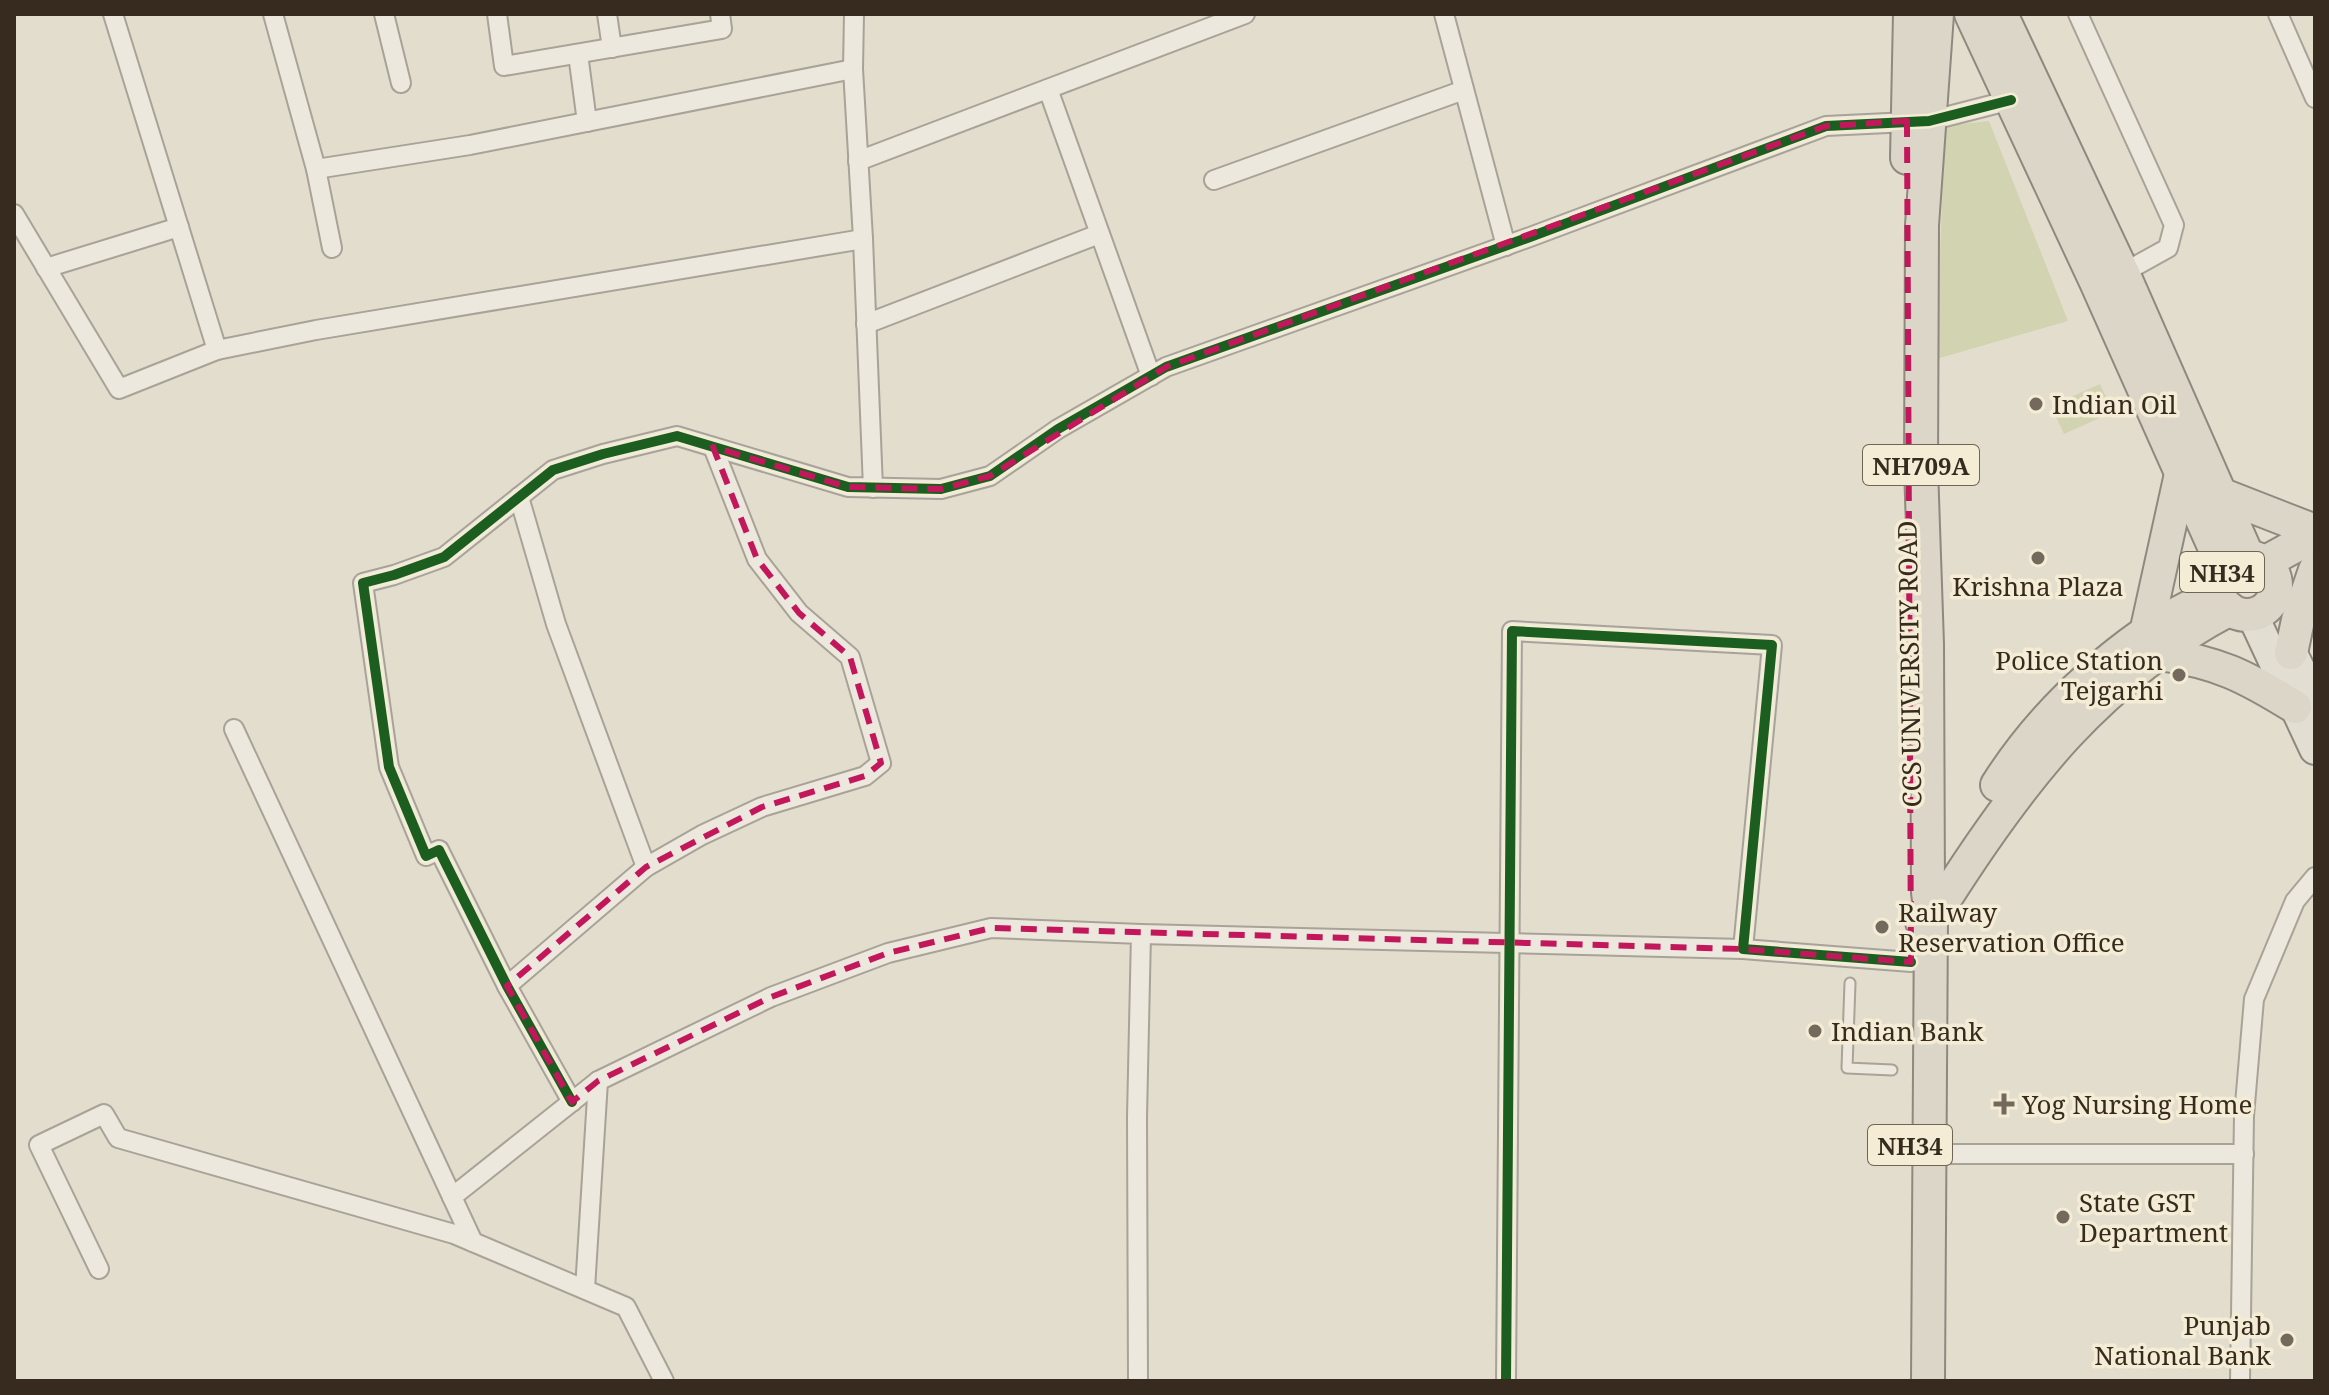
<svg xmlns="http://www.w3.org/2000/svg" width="2329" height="1395" font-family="'Noto Serif',serif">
  <rect width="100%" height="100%" fill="#e3ddce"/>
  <g fill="#d1d3b1">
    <path d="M 1989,121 L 2068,321 L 1936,359 L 1945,126 Z"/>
    <path d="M 2100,384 L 2113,412 L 2064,434 L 2051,406 Z"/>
  </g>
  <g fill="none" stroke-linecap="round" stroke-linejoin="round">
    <g stroke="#a8a297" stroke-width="13">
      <path id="service" d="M 1850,983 L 1847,1068 L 1892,1070"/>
    </g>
    <g stroke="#a8a297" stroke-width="22">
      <g id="minor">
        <path d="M 113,14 L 217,350 L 316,330 L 863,239"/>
        <path d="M 273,14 L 316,169 L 332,248"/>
        <path d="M 384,14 L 401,83"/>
        <path d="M 497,14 L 504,66 L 722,29 L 720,14"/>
        <path d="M 607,14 L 612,48"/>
        <path d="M 854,14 L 853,69 L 863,239 L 873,488"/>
        <path d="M 1444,14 L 1506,246"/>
        <path d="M 2078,14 L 2174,225 L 2168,248 L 2123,273"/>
        <path d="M 2278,14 L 2315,98"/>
        <path d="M 578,54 L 587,122"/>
        <path d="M 1048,89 L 1151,376"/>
        <path d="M 858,161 L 1245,14"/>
        <path d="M 316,169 L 470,145 L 853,69"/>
        <path d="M 1214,180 L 1464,90"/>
        <path d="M 14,214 L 119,389 L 217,350"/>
        <path d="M 46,268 L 179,227"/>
        <path d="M 866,324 L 1099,234"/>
        <path d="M 519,497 L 556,624 L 646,867"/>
        <path d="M 234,729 L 473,1242"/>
        <path d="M 1141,934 L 1743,949"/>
        <path d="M 507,986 L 646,867 L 702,835 L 762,807 L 865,776 L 881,763 L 850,657 L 799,613 L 757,559 L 713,447"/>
        <path d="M 572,1102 L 507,986 L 439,850 L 426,856 L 389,767 L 363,583 L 394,575 L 444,557 L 553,470 L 603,454 L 677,436 L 848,487 L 941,489 L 990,476 L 1058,429 L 1166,367 L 1530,237 L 1826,126 L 1929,121 L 2011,100"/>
        <path d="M 1929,1154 L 2244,1154"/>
        <path d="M 452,1197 L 598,1081 L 771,997 L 888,953 L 991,928 L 1141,934 L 1137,1117 L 1138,1381"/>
        <path d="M 99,1269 L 39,1145 L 104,1114 L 118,1138 L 454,1234 L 626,1307 L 664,1381"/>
        <path d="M 585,1289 L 598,1081"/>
        <path d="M 1506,1381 L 1512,631 L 1772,645 L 1743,949 L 1911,962"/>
        <path d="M 2240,1381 L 2244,1116 L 2254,999 L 2295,901 L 2315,877"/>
      </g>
    </g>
    <g stroke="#8e887e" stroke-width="34">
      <g id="primary">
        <path d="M 2252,614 L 2315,749"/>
        <path d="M 2292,654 L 2315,700"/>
      </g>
    </g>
    <g stroke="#8e887e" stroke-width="36">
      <g id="trunk">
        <path d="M 1971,14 L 2096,282 L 2224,569"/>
        <path d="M 2001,14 L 2123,273 L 2248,557"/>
        <path d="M 1907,158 L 1910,14"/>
        <path d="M 2220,494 L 2315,531"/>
        <circle cx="2247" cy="586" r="29"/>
        <path d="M 2264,563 L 2315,535"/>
        <path d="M 2146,633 L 2181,474"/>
        <path d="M 2291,653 L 2298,620 L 2315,570"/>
        <path d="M 2159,654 C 2218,662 2245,676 2295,707"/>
        <path d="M 1997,785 C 2035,725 2087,674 2145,633 C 2163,620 2185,610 2204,599"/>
        <path d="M 1922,922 L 1931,916 L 1945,899 C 2022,778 2100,677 2230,609"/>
        <path d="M 1928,1381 L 1931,916 L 1928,892 L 1927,644 L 1921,468 L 1922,225 L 1937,14"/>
      </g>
    </g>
    <use href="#service" stroke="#ece8de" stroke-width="9"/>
    <use href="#minor" stroke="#ece8de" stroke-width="18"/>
    <use href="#primary" stroke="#e2ded1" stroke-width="30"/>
    <use href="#trunk" stroke="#dcd6c8" stroke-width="32"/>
    <g stroke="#f4ecd4" stroke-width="15">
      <g id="cycleway">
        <path d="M 572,1102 L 507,986 L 439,850 L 426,856 L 389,767 L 363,583 L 394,575 L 444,557 L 553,470 L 603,454 L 677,436 L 848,487 L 941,489 L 990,476 L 1058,429 L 1166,367 L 1530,237 L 1826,126 L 1929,121 L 2011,100"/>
        <path d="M 1506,1381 L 1512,631 L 1772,645 L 1743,949 L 1911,962"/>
      </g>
    </g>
    <use href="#cycleway" stroke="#1b5e20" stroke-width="10"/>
  </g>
  <path fill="none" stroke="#c2185b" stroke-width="6" stroke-dasharray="16 10" stroke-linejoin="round" d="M 1907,121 L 1911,962 L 1743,949 L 991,928 L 888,953 L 771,997 L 598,1081 L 572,1102 L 507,986 L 646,867 L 762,807 L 865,776 L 881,763 L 850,657 L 799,613 L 757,559 L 713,447 L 848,487 L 941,489 L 990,476 L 1166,367 L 1826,126 Z"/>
  <g fill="#73695c" stroke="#f4ecd4" stroke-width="3">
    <circle cx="2036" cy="404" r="8"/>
    <circle cx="2038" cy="558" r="8"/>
    <circle cx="2179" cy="675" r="8"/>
    <circle cx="1882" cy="927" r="8"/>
    <circle cx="1815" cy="1031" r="8"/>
    <path d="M2000 1092h8v8h8v8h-8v8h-8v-8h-8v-8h8z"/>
    <circle cx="2063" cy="1217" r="8"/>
    <circle cx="2287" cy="1340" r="8"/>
  </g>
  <g text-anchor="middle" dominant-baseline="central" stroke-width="7" stroke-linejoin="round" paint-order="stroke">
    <g fill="#f4ecd4" stroke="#706555" stroke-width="2">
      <rect x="1863" y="445" width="116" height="40" rx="6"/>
      <rect x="2180" y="552" width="84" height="40" rx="6"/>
      <rect x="1868" y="1125" width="84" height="40" rx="6"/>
    </g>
    <g font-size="24" font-weight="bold" fill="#372b1f">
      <text x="1921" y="465">NH709A</text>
      <text x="2222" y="572">NH34</text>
      <text x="1910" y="1145">NH34</text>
    </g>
    <g font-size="26" fill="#372b1f" stroke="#f4ecd4" text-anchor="start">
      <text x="2052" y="404">Indian Oil</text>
      <text x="2038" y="586" text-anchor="middle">Krishna Plaza</text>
      <text x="2163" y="660" text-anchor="end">Police Station<tspan x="2163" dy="30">Tejgarhi</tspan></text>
      <text x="1898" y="912">Railway<tspan x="1898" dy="30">Reservation Office</tspan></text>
      <text x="1831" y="1031">Indian Bank</text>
      <text x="2022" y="1104">Yog Nursing Home</text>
      <text x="2079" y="1202">State GST<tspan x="2079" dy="30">Department</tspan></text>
      <text x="2271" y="1325" text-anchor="end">Punjab<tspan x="2271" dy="30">National Bank</tspan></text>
    </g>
    <g font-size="26" fill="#372b1f" stroke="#f4ecd4">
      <text transform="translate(1909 664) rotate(-91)">CCS UNIVERSITY ROAD</text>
    </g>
  </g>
  <rect width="2329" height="1395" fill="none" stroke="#372b1f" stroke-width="32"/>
</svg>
